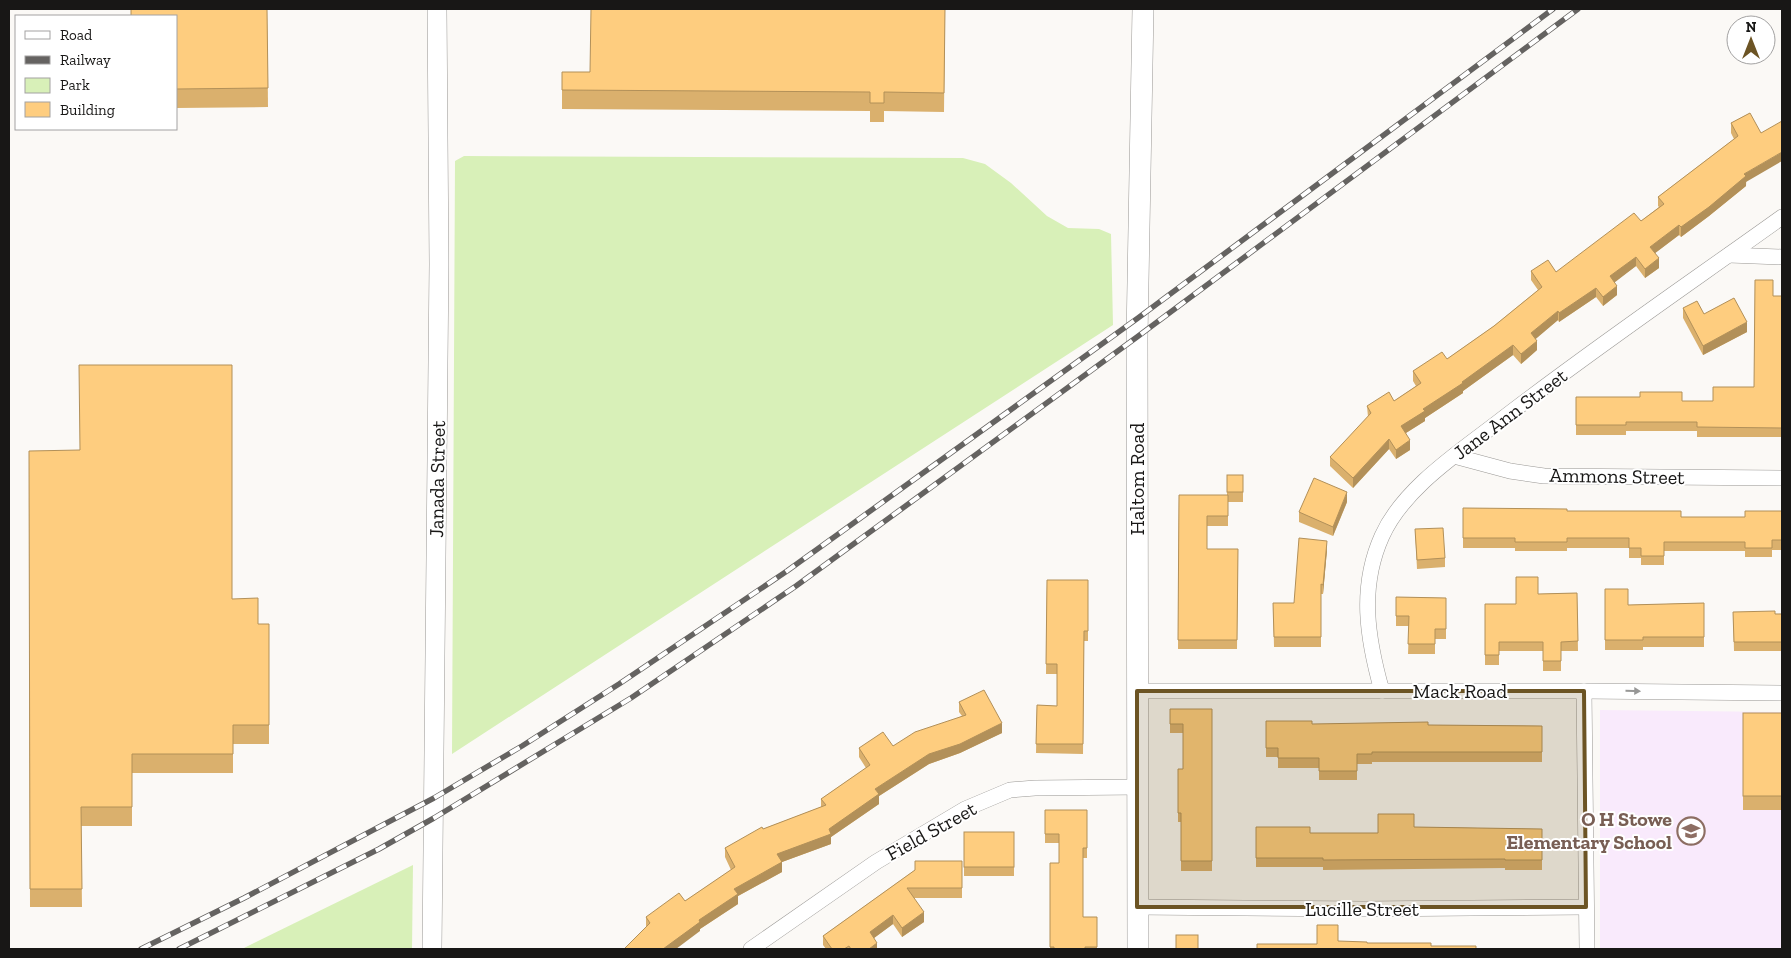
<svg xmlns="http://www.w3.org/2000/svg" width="1791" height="958" font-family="'Zilla Slab',serif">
  <rect width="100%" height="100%" fill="#fbf9f6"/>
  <path fill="#f9eafc" d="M 1600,710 L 1782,712 L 1782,949 L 1600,949 Z"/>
  <g fill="#d8f0b8">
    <path d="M 464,156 L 963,158 L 985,164 L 1011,183 L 1047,216 L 1068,228 L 1099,229 L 1111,234 L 1113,325 L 452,754 L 455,161 Z"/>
    <path d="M 413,865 L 412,949 L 242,949 Z"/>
  </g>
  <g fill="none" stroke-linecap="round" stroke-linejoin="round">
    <g stroke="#9a9895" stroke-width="16">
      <g id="minor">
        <path d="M 1729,255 L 1782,257"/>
        <path d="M 1454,456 L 1510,471 L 1544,476 L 1782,478"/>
        <path d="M 1137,691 L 1584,691 L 1782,693"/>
        <path d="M 1382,691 C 1367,638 1359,587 1382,536 C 1403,489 1458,453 1497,423 C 1590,351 1687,285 1782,217"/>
        <path d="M 1584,691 L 1587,949"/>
        <path d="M 1137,907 L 1363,909 L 1586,907"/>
        <path d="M 751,949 L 876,862 L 965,809 L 1010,790 L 1035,788 L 1137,787"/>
      </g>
    </g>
    <g stroke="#9a9895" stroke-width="20">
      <path id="tertiary" d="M 432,949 L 439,264 L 437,9"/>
    </g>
    <g stroke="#9a9895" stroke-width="22">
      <path id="secondary" d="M 1138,949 L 1137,337 L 1143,9"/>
    </g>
    <use href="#minor" stroke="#fff" stroke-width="15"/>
    <use href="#tertiary" stroke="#fff" stroke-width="19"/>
    <use href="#secondary" stroke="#fff" stroke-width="21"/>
    <g stroke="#656361" stroke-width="5.5">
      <g id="rail">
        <path d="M 141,949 L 244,898 L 434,798 L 522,746 L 619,684 L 787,571 L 1138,318 L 1553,9"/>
        <path d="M 179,949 L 379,849 L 434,818 L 631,698 L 796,586 L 1137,337 L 1578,9"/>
      </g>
    </g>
    <use href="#rail" stroke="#fff" stroke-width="4" stroke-dasharray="11" stroke-linecap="butt"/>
  </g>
  <g fill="#dab06d">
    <path d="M 267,9 L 268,107 L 176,108 L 176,16 Z"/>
    <path d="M 945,9 L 944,112 L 884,111 L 884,122 L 870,122 L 870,111 L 562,109 L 562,72 L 590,72 Z"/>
    <path d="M 1750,113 L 1746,186 L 1709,216 L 1681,237 L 1679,235 L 1655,253 L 1659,268 L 1645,278 L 1636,266 L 1614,282 L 1617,295 L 1603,306 L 1596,297 L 1559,322 L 1558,320 L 1535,339 L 1537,350 L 1521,364 L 1513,355 L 1463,391 L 1463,393 L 1425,418 L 1425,421 L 1406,433 L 1410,450 L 1396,459 L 1389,449 L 1353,488 L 1330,466 L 1330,457 L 1368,417 L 1367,406 L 1394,401 L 1416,386 L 1413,381 L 1413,371 L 1447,359 L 1494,326 L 1538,290 L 1531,280 L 1531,271 L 1556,272 L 1641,221 L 1659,207 L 1658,206 L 1658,197 L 1734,139 L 1731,133 L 1731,123 Z"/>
    <path d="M 1773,296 L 1782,296 L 1782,437 L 1697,437 L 1697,431 L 1626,431 L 1626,435 L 1576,435 L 1576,397 L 1682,401 L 1713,401 L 1754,387 Z"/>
    <path d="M 1683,308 L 1704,314 L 1747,332 L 1703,355 L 1683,318 Z"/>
    <path d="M 29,451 L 232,599 L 258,624 L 269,624 L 269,744 L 233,744 L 233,773 L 132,773 L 132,826 L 81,826 L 82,907 L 30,907 Z"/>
    <path d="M 1227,475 L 1243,475 L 1243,502 L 1228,502 L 1228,526 L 1207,526 L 1207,549 L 1238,549 L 1237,649 L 1178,649 L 1179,495 L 1227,495 Z"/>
    <path d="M 1347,502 L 1333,536 L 1299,522 L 1299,512 Z"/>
    <path d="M 1463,508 L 1567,511 L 1681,517 L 1745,517 L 1782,511 L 1782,550 L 1772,550 L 1772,557 L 1745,557 L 1745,551 L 1664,551 L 1664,565 L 1641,565 L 1641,558 L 1629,558 L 1629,548 L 1567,548 L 1567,551 L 1515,551 L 1515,548 L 1463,548 Z"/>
    <path d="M 1415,529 L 1445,558 L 1445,567 L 1417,569 Z"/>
    <path d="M 1327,550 L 1323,594 L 1321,594 L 1321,647 L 1274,647 L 1273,603 L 1294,603 Z"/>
    <path d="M 1047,580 L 1088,580 L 1088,641 L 1084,641 L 1083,754 L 1036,753 L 1037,705 L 1057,706 L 1057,674 L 1046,674 Z"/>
    <path d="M 1605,589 L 1628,605 L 1704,603 L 1704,647 L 1643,647 L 1643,650 L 1605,650 Z"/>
    <path d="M 1577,593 L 1578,651 L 1561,651 L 1561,671 L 1543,671 L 1543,651 L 1499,651 L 1499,665 L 1485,665 L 1485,604 L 1516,604 L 1538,594 Z"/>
    <path d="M 1396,597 L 1446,598 L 1446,639 L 1435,639 L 1435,654 L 1408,654 L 1409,626 L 1396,626 Z"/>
    <path d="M 1733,612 L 1782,614 L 1782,651 L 1734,651 Z"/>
    <path d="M 959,702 L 1002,733 L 960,753 L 929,764 L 879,796 L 879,804 L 831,837 L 831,844 L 782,862 L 782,872 L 738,896 L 738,904 L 700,929 L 700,931 L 646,927 L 646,917 L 685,901 L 731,870 L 725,857 L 725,848 L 763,829 L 821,807 L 821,799 L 866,768 L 859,757 L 859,748 L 893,746 L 962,716 L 959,712 Z"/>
    <path d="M 1170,709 L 1212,709 L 1212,871 L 1181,871 L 1181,822 L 1178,822 L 1178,769 L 1183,769 L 1183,733 L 1170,733 Z"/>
    <rect x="1743" y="713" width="39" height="97"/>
    <path d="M 1266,721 L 1312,724 L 1542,726 L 1542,762 L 1372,762 L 1372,764 L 1357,764 L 1357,780 L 1319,780 L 1319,768 L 1278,768 L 1278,757 L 1266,757 Z"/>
    <path d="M 1045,810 L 1087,810 L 1087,858 L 1083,858 L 1083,917 L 1097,917 L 1097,949 L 1050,949 L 1050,863 L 1059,863 L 1059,843 L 1045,843 Z"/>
    <path d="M 1256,827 L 1310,833 L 1378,833 L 1414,827 L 1542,829 L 1542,870 L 1505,870 L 1505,868 L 1323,870 L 1323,867 L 1256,867 Z"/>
    <rect x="964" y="832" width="50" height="44"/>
    <path d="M 962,861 L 962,898 L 914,898 L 924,922 L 902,937 L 893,924 L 874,938 L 877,949 L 826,949 L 823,945 L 823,936 L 915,870 Z"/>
  </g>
  <g fill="#b29059">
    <path d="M 1782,152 L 1782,161 L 1746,182 L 1746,186 L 1709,216 L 1681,237 L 1681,227 L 1744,174 Z"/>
    <path d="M 1679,225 L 1679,235 L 1650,257 L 1650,247 Z"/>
    <path d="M 1636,257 L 1636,266 L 1610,286 L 1610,276 Z"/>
    <path d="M 1659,258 L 1659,268 L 1645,278 L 1645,269 Z"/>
    <path d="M 1617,286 L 1617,295 L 1603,306 L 1603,297 Z"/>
    <path d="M 1596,288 L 1596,297 L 1559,322 L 1559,313 Z"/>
    <path d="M 1558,311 L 1558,320 L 1531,343 L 1531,333 Z"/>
    <path d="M 1747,322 L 1747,332 L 1703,355 L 1703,346 Z"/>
    <path d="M 1537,341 L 1537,350 L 1521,364 L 1521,354 Z"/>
    <path d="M 1513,345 L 1513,355 L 1463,391 L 1463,393 L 1425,418 L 1425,421 L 1401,436 L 1401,426 L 1423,409 Z"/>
    <path d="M 1389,439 L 1389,449 L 1353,488 L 1353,478 Z"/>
    <path d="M 1410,440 L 1410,450 L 1396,459 L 1396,450 Z"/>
    <path d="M 1347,492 L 1347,502 L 1333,536 L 1333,527 Z"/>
    <path d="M 1327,541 L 1327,550 L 1323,594 L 1323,585 Z"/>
    <path d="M 1002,723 L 1002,733 L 960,753 L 929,764 L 879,796 L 879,804 L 831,837 L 831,844 L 782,862 L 782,872 L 738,896 L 738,904 L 700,929 L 700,931 L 676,949 L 663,949 L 699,920 L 734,889 L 777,854 L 829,829 L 875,789 L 929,754 Z"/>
    <path d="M 924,912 L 924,922 L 902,937 L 902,928 Z"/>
    <path d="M 893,915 L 893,924 L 870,941 L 870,932 Z"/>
    <path d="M 877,943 L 877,949 L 869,949 Z"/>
  </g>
  <g fill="#fecd7f" stroke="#b29059">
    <path d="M 131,9 L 267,9 L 268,88 L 176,89 L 176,16 L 131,16 Z"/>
    <path d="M 591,9 L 945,9 L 944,93 L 884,92 L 884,103 L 870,103 L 870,92 L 562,90 L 562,72 L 590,72 Z"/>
    <path d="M 1750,113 L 1761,133 L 1782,121 L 1782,152 L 1744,174 L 1746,176 L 1709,207 L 1681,227 L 1679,225 L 1650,247 L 1659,258 L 1645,269 L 1636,257 L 1610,276 L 1617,286 L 1603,297 L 1596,288 L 1559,313 L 1558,311 L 1531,333 L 1537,341 L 1521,354 L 1513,345 L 1462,382 L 1463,383 L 1423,409 L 1425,411 L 1401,426 L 1410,440 L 1396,450 L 1389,439 L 1353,478 L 1330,457 L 1371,413 L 1367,406 L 1389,392 L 1394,401 L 1421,383 L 1413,371 L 1442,352 L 1447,359 L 1494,326 L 1542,287 L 1531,271 L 1548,260 L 1556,272 L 1634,213 L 1641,221 L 1664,204 L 1658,197 L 1738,136 L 1731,123 Z"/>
    <path d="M 1755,280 L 1773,280 L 1773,296 L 1782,296 L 1782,428 L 1697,427 L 1697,422 L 1626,422 L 1626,425 L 1576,425 L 1576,397 L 1640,397 L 1640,392 L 1682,392 L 1682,401 L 1713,401 L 1713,387 L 1754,387 Z"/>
    <path d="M 1734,298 L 1747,322 L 1703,346 L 1683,308 L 1697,301 L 1704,314 Z"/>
    <path d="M 79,365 L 232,365 L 232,599 L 258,598 L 258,624 L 269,624 L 269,725 L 233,725 L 233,754 L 132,754 L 132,807 L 81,807 L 82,889 L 30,889 L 29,451 L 80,450 Z"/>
    <rect x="1227" y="475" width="16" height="17"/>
    <path d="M 1314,478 L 1347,492 L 1333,527 L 1299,512 Z"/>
    <path d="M 1179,495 L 1228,495 L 1228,516 L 1207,516 L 1207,549 L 1238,549 L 1237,640 L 1178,640 Z"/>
    <path d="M 1463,508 L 1567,509 L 1567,511 L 1681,511 L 1681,517 L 1745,517 L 1745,511 L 1782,511 L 1782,540 L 1772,540 L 1772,548 L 1745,548 L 1745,542 L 1664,542 L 1664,556 L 1641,556 L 1641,548 L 1629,548 L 1629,538 L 1567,538 L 1567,542 L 1515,542 L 1515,538 L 1463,538 Z"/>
    <path d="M 1443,528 L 1445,558 L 1417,560 L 1415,529 Z"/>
    <path d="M 1299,538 L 1327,541 L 1323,585 L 1321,584 L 1321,637 L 1274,637 L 1273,603 L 1294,603 Z"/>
    <path d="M 1516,577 L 1538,577 L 1538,594 L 1577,593 L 1578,641 L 1561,642 L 1561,661 L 1543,661 L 1543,642 L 1499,642 L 1499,655 L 1485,655 L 1485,604 L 1516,604 Z"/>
    <path d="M 1047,580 L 1088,580 L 1088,631 L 1084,631 L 1083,744 L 1036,744 L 1037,705 L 1057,706 L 1057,664 L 1046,664 Z"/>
    <path d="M 1605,589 L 1628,589 L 1628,605 L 1704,603 L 1704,637 L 1643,637 L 1643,640 L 1605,640 Z"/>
    <path d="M 1396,597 L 1446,598 L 1446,629 L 1435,629 L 1435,644 L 1408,644 L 1409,616 L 1396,616 Z"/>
    <path d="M 1775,611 L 1775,614 L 1782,614 L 1782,642 L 1734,642 L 1733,612 Z"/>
    <path d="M 984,690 L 1002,723 L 960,744 L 929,754 L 875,789 L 879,794 L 829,829 L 831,834 L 777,854 L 782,862 L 734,889 L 738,894 L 699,920 L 700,922 L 663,949 L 624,949 L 650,923 L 646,917 L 679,893 L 685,901 L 735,867 L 725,848 L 762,827 L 763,829 L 826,805 L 821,799 L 870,765 L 859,748 L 883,732 L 893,746 L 915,732 L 966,715 L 959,702 Z"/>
    <path d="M 1170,709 L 1212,709 L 1212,861 L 1181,861 L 1181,813 L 1178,813 L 1178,769 L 1183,769 L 1183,724 L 1170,724 Z"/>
    <rect x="1743" y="713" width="39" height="83"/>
    <path d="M 1266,721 L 1312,721 L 1312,724 L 1428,722 L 1428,725 L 1542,726 L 1542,752 L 1372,752 L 1372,754 L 1357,754 L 1357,771 L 1319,771 L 1319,758 L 1278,758 L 1278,748 L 1266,748 Z"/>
    <path d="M 1045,810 L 1087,810 L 1087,848 L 1083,848 L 1083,917 L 1097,917 L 1097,947 L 1085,947 L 1085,949 L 1054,949 L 1054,947 L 1050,947 L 1050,863 L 1059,863 L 1059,834 L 1045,834 Z"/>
    <path d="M 1378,814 L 1414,814 L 1414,827 L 1542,829 L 1542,860 L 1505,860 L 1505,859 L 1323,860 L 1323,858 L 1256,858 L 1256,827 L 1310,827 L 1310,833 L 1378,833 Z"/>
    <rect x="964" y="832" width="50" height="35"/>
    <path d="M 915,861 L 962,861 L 962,888 L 907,888 L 924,912 L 902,928 L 893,915 L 870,932 L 877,943 L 869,949 L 851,949 L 849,946 L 844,949 L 832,949 L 823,936 L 915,870 Z"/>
    <path d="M 1317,925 L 1338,925 L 1338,941 L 1367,942 L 1367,943 L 1431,943 L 1431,946 L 1476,946 L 1476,949 L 1257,949 L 1257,944 L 1317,944 Z"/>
    <rect x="1176" y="935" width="22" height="14"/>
  </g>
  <defs><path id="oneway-solid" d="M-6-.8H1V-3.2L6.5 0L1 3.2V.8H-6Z" transform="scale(1.25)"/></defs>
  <use fill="#979796" href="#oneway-solid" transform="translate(1633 691) rotate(1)"/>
  <path fill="#6c5424" fill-opacity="0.2" stroke="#6c5424" stroke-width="4" stroke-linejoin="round" d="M 1137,691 L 1584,691 L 1586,907 L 1137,907 Z"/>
  <defs>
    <g id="school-ring" transform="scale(1.4375)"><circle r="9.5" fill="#fff" stroke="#8d6e63" stroke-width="1.5"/><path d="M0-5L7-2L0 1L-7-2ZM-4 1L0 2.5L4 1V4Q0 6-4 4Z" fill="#8d6e63"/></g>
  </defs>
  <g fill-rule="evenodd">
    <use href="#school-ring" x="1691" y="831"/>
  </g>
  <g text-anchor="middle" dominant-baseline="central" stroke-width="4" stroke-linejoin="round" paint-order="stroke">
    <g font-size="20" fill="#181716" stroke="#fff">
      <text transform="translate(1510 414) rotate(-37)">Jane Ann Street</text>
      <text transform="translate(1617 476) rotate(1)">Ammons Street</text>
      <text transform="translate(437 479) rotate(-89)">Janada Street</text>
      <text transform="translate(1137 479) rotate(-90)">Haltom Road</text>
      <text x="1460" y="691">Mack Road</text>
      <text transform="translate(931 831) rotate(-29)">Field Street</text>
      <text x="1362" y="909">Lucille Street</text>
    </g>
    <g font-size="20" font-weight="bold" fill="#785e54" stroke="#fff" text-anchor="end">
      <text x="1672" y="819">O H Stowe<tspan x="1672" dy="23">Elementary School</tspan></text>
    </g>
  </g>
  <rect width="1791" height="958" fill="none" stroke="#181716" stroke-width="20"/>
  <rect x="15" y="15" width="162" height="115" fill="#ffffff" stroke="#a3a2a2"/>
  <rect x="25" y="31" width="25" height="8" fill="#ffffff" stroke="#a3a2a2"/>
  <text x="60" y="40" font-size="15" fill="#181716">Road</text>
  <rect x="25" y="56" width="25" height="8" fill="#656361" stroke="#a3a2a2"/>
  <text x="60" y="65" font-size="15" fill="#181716">Railway</text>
  <rect x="25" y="78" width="25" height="15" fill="#d8f0b8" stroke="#a3a2a2"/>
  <text x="60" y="90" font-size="15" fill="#181716">Park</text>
  <rect x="25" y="102" width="25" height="15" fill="#fecd7f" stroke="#a3a2a2"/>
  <text x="60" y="115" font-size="15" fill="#181716">Building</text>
  <g transform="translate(1751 40)"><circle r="24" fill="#ffffff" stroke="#a3a2a2"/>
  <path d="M0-4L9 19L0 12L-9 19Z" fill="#6c5424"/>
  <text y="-8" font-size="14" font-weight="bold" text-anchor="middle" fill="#181716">N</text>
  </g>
</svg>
